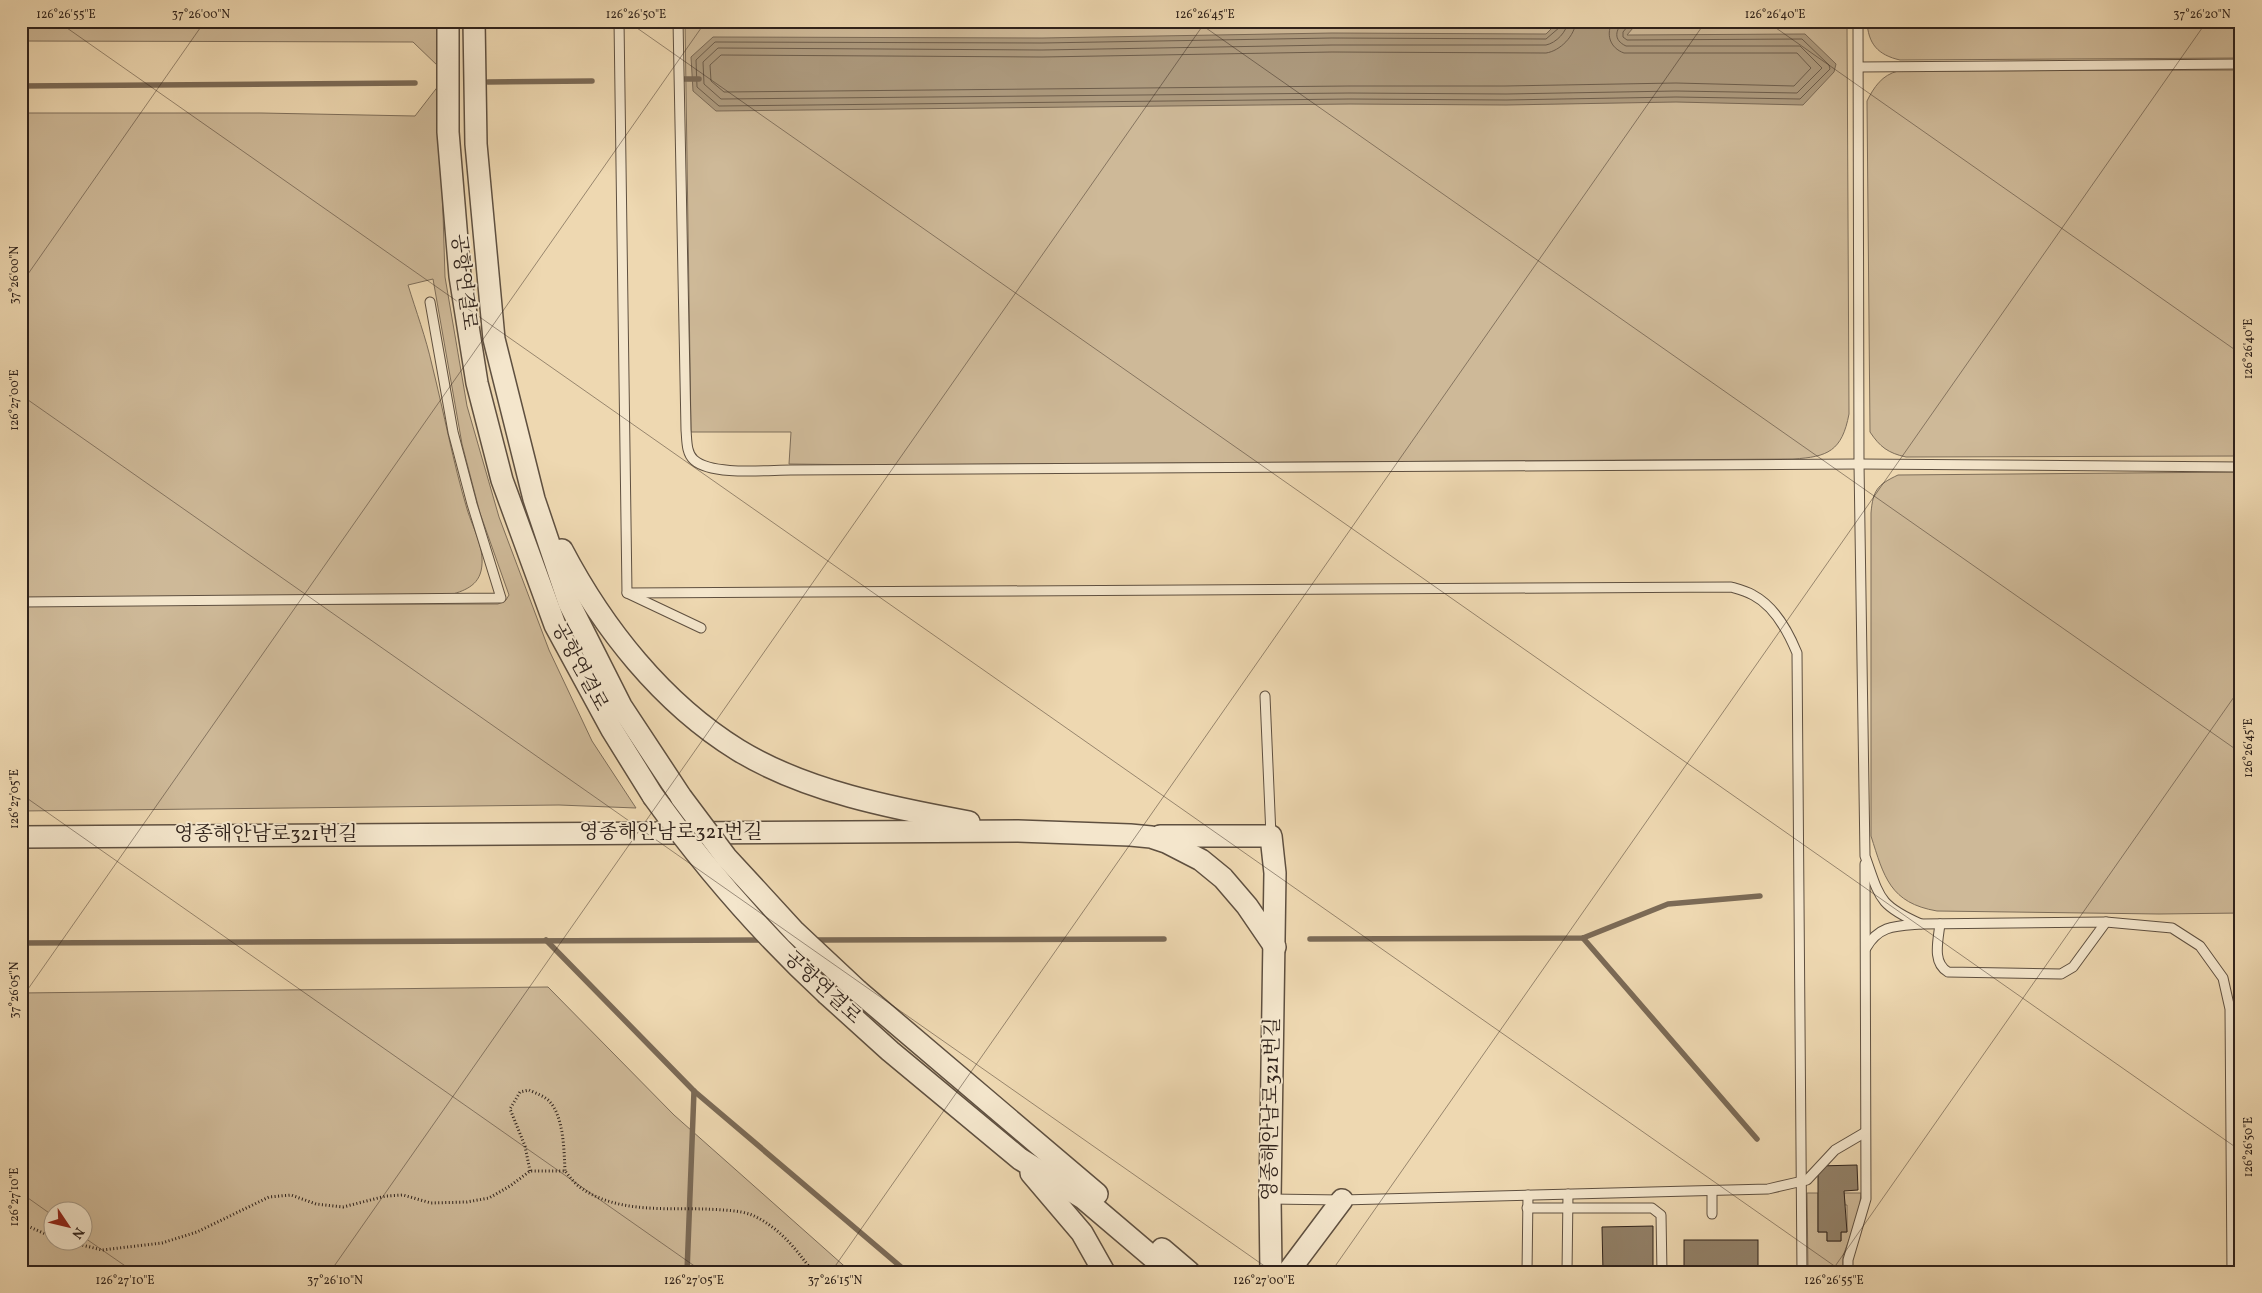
<svg xmlns="http://www.w3.org/2000/svg" width="2262" height="1293" font-family="Vollkorn,'Noto Serif KR',serif">
  <rect width="100%" height="100%" fill="#eed8b1"/>
  <filter id="stains"><feTurbulence type="fractalNoise" baseFrequency=".004" numOctaves="4"/><feColorMatrix values="0 0 0 0 .2 0 0 0 0 .09 0 0 0 0 .02 0 0 0 .5 -.17"/></filter>
  <radialGradient id="worn" r=".72"><stop offset=".6" stop-color="#630" stop-opacity="0"/><stop offset="1" stop-color="#630" stop-opacity=".3"/></radialGradient>
  <g fill="#ceb998" stroke="#7e6e5a" fill-rule="evenodd">
    <path d="M 21,21 L 438,21 L 439,67 L 413,42 L 21,41 Z"/>
    <path d="M 685,21 L 1847,21 L 1849,414 C 1842,451 1828,457 1793,459 L 880,465 L 789,464 L 791,432 L 691,432 Z"/>
    <path d="M 1867,21 L 2241,21 L 2241,58 L 1900,60 C 1878,55 1868,44 1867,21 Z"/>
    <path d="M 2241,70 L 2241,456 L 1906,457 C 1888,453 1880,447 1870,432 L 1867,101 C 1874,87 1882,75 1898,71 Z"/>
    <path d="M 439,85 L 445,277 L 467,406 L 499,517 L 549,650 L 592,741 L 636,808 L 559,805 L 21,811 L 21,605 L 498,604 L 506,600 L 509,595 L 480,513 L 462,444 L 433,279 L 408,285 C 416,311 426,338 432,365 C 444,413 453,462 467,509 C 473,529 486,550 481,571 C 477,588 460,592 446,596 L 21,598 L 21,113 L 261,113 L 415,116 Z"/>
    <path d="M 2241,472 L 2241,913 L 2159,914 L 1937,911 C 1890,903 1884,877 1871,836 L 1871,513 C 1873,490 1877,485 1898,475 Z"/>
    <path d="M 548,987 L 674,1115 L 851,1272 L 21,1272 L 21,993 ZM 52,1210 L 82,1210 L 82,1240 L 52,1240 Z"/>
    <path d="M 1807,1193 L 1818,1193 L 1818,1232 L 1827,1232 L 1827,1241 L 1841,1241 L 1841,1232 L 1847,1232 L 1847,1205 L 1845,1205 L 1844,1193 L 1861,1193 L 1859,1213 L 1843,1256 L 1843,1272 L 1808,1272 Z"/>
  </g>
  <path fill="#ad9a7e" stroke="#7b6a56" d="M 1559,21 L 1639,21 L 1627,35 L 1805,34 L 1836,64 L 1834,72 L 1803,105 L 1676,102 L 1506,105 L 1350,104 L 716,111 L 693,91 L 691,57 L 713,37 L 1042,38 L 1332,33 L 1546,34 Z"/>
  <g fill="none" stroke-linecap="round" stroke-linejoin="round">
    <g stroke="#6e5e4c" stroke-width="1">
      <path d="M 1562,21 L 1560,27 L 1546,39 L 1332,38 L 1042,43 L 715,42 L 696,60 L 697,87 L 719,106 L 1350,99 L 1506,100 L 1676,97 L 1800,99 L 1830,69 L 1829,65 L 1802,39 L 1627,40 L 1623,37 L 1623,32 L 1632,21"/>
      <path d="M 1568,21 C 1567,32 1556,43 1546,45 L 1332,45 L 1042,50 L 718,48 L 703,62 L 704,84 L 721,99 L 1350,93 L 1506,94 L 1676,91 L 1797,93 L 1822,68 L 1800,46 L 1626,46 C 1613,40 1615,30 1624,21"/>
      <path d="M 1576,21 C 1575,36 1560,51 1546,53 L 1332,52 L 1042,57 L 721,55 L 710,65 L 711,81 L 724,92 L 1350,86 L 1505,86 L 1676,83 L 1794,86 L 1811,68 L 1797,53 L 1624,53 C 1610,48 1605,34 1613,21"/>
    </g>
    <g stroke="#7b6a56" stroke-width="5.5">
      <path d="M 684,79 L 699,79"/>
      <path d="M 488,82 L 592,81"/>
      <path d="M 21,86 L 415,83"/>
      <path d="M 1583,938 L 1757,1139"/>
      <path d="M 1310,939 L 1583,938 L 1668,904 L 1760,896"/>
      <path d="M 546,940 L 694,1091 L 907,1272"/>
      <path d="M 813,940 L 1164,939"/>
      <path d="M 21,943 L 764,940"/>
      <path d="M 687,1272 L 694,1091"/>
    </g>
  </g>
  <g fill="#928169" stroke="#2f221b">
    <path d="M 1857,1165 L 1858,1190 L 1844,1191 L 1847,1232 L 1841,1232 L 1841,1241 L 1827,1241 L 1827,1232 L 1818,1232 L 1818,1166 Z"/>
    <path d="M 1653,1226 L 1653,1272 L 1603,1272 L 1602,1227 Z"/>
    <rect x="1684" y="1240" width="74" height="32"/>
  </g>
  <g fill="none" stroke-linecap="round" stroke-linejoin="round">
    <g stroke="#5f5040" stroke-width="11">
      <g id="service">
        <path d="M 619,21 L 627,593 L 701,628"/>
        <path d="M 678,21 L 686,430 C 687,440 686,453 694,460 C 712,476 767,470 791,470 L 1859,464 L 2241,467"/>
        <path d="M 1858,21 L 1859,464 L 1865,856 C 1880,898 1878,905 1921,924 L 2106,922 L 2172,928 L 2200,946 L 2223,978 L 2230,1009 L 2232,1272"/>
        <path d="M 1859,67 L 2241,64"/>
        <path d="M 627,593 L 1731,587 C 1738,589 1746,591 1753,595 C 1774,606 1788,631 1797,653 L 1802,1272"/>
        <path d="M 21,602 L 501,598 L 472,504 L 453,432 L 430,302"/>
        <path d="M 1265,696 L 1271,836"/>
        <path d="M 1940,924 C 1938,941 1932,963 1948,972 L 2061,974 L 2073,967 L 2106,922"/>
        <path d="M 1866,948 C 1879,925 1896,926 1921,924"/>
        <path d="M 1712,1191 L 1712,1214"/>
        <path d="M 1270,1199 L 1342,1200 L 1768,1189 L 1807,1180 L 1835,1150 L 1864,1133"/>
        <path d="M 1527,1208 L 1652,1208 L 1661,1215 L 1662,1272"/>
        <path d="M 1527,1272 L 1528,1195"/>
        <path d="M 1567,1272 L 1568,1194"/>
        <path d="M 1848,1272 L 1848,1260 L 1866,1199 L 1865,864"/>
      </g>
    </g>
    <g stroke="#5f5040" stroke-width="24">
      <g id="tertiary">
        <path d="M 448,21 L 448,132 L 460,276 L 477,383 L 502,480 L 555,625 L 612,730 L 653,796"/>
        <path d="M 474,21 L 476,144 L 494,339 L 534,499 L 569,603 L 621,706 L 681,797"/>
        <path d="M 562,550 C 603,628 662,703 738,750 C 805,791 892,808 969,822"/>
        <path d="M 1160,836 L 1271,836 L 1275,873 L 1270,1199 L 1271,1272"/>
        <path d="M 21,837 L 1018,831 L 1130,835 L 1151,837 L 1166,842 L 1201,860 L 1223,878 L 1247,906 L 1275,947"/>
        <path d="M 858,991 L 1097,1194"/>
        <path d="M 827,994 L 890,1051 L 1020,1159 L 1083,1198 L 1170,1272"/>
        <path d="M 1031,1173 L 1082,1233 L 1104,1272"/>
        <path d="M 1162,1249 L 1189,1272"/>
        <path d="M 1288,1272 L 1342,1200"/>
      </g>
    </g>
    <g stroke="#2f221b" stroke-width="3" stroke-dasharray="1 2.5" stroke-linecap="butt">
      <path d="M 530,1171 L 525,1146 L 510,1109 L 520,1092 L 529,1090 C 535,1093 545,1096 550,1102 C 564,1118 564,1151 565,1171"/>
      <path d="M 21,1223 L 52,1237"/>
      <path d="M 62,1240 L 102,1250 L 162,1243 L 197,1232 L 269,1197 L 291,1195 L 316,1204 L 343,1207 L 386,1196 L 403,1195 L 431,1203 L 467,1202 L 489,1198 L 510,1186 L 530,1171 L 565,1171 C 570,1177 575,1184 581,1188 C 617,1213 665,1208 707,1209 C 721,1210 739,1210 752,1215 C 779,1227 796,1249 813,1272"/>
    </g>
    <use href="#service" stroke="#f4e6cc" stroke-width="9"/>
    <use href="#tertiary" stroke="#f4e6cc" stroke-width="21"/>
    <g stroke="#5f5040" stroke-width="24" stroke-linecap="butt">
      <g id="tertiary-bridge">
        <path d="M 653,796 C 705,868 762,934 827,994"/>
        <path d="M 681,797 L 726,857 L 795,932 L 858,991"/>
      </g>
    </g>
    <use href="#tertiary-bridge" stroke="#f4e6cc" stroke-width="21"/>
  </g>
  <path fill="none" stroke="#2f221b" stroke-width="1" stroke-opacity="0.45" d="M 57,21 L 1843,1272M 627,21 L 2241,1151M 1196,21 L 2241,753M 1766,21 L 2241,354M 21,284 L 205,21M 21,395 L 1273,1272M 21,794 L 703,1272M 21,999 L 706,21M 21,1193 L 52,1215M 82,1236 L 134,1272M 330,1272 L 1206,21M 831,1272 L 1706,21M 1331,1272 L 2207,21M 1831,1272 L 2241,687"/>
  <g text-anchor="middle" dominant-baseline="central" stroke-width="4" stroke-linejoin="round" paint-order="stroke">
    <g font-size="20" fill="#2f221b" stroke="#f4e6cc">
      <text transform="translate(463 282) rotate(83)">공항연결로</text>
      <text transform="translate(579 667) rotate(62)">공항연결로</text>
      <text x="671" y="833">영종해안남로321번길</text>
      <text x="266" y="835">영종해안남로321번길</text>
      <text transform="translate(822 988) rotate(43)">공항연결로</text>
      <text transform="translate(1272 1109) rotate(-89)">영종해안남로321번길</text>
    </g>
  </g>
  <rect width="2262" height="1293" fill="none" stroke="#eed8b1" stroke-width="55"/>
  <g transform="translate(68 1226) rotate(125)"><circle r="24" fill="#f4e6cc" stroke="#a59885"/>
  <path d="M0-4L9 19L0 12L-9 19Z" fill="#8f2418"/>
  <text y="-8" font-size="14" font-weight="bold" text-anchor="middle" fill="#2f221b">N</text>
  </g>
  <rect x="28" y="28" width="2206" height="1238" fill="none" stroke="#2f221b" stroke-width="2"/>
  <g font-size="12" text-anchor="middle" fill="#2f221b">
    <text x="66" y="18">126°26'55"E</text>
    <text x="201" y="18">37°26'00"N</text>
    <text x="636" y="18">126°26'50"E</text>
    <text x="1205" y="18">126°26'45"E</text>
    <text x="1775" y="18">126°26'40"E</text>
    <text x="2202" y="18">37°26'20"N</text>
    <text transform="translate(14 275) rotate(-90)" y="4">37°26'00"N</text>
    <text transform="translate(2248 349) rotate(-90)" y="4">126°26'40"E</text>
    <text transform="translate(14 400) rotate(-90)" y="4">126°27'00"E</text>
    <text transform="translate(2248 748) rotate(-90)" y="4">126°26'45"E</text>
    <text transform="translate(14 799) rotate(-90)" y="4">126°27'05"E</text>
    <text transform="translate(14 990) rotate(-90)" y="4">37°26'05"N</text>
    <text transform="translate(2248 1147) rotate(-90)" y="4">126°26'50"E</text>
    <text transform="translate(14 1197) rotate(-90)" y="4">126°27'10"E</text>
    <text x="125" y="1284">126°27'10"E</text>
    <text x="335" y="1284">37°26'10"N</text>
    <text x="694" y="1284">126°27'05"E</text>
    <text x="835" y="1284">37°26'15"N</text>
    <text x="1264" y="1284">126°27'00"E</text>
    <text x="1834" y="1284">126°26'55"E</text>
  </g>
  <rect width="100%" height="100%" filter="url(#stains)"/>
  <rect width="100%" height="100%" fill="url(#worn)"/>
</svg>
